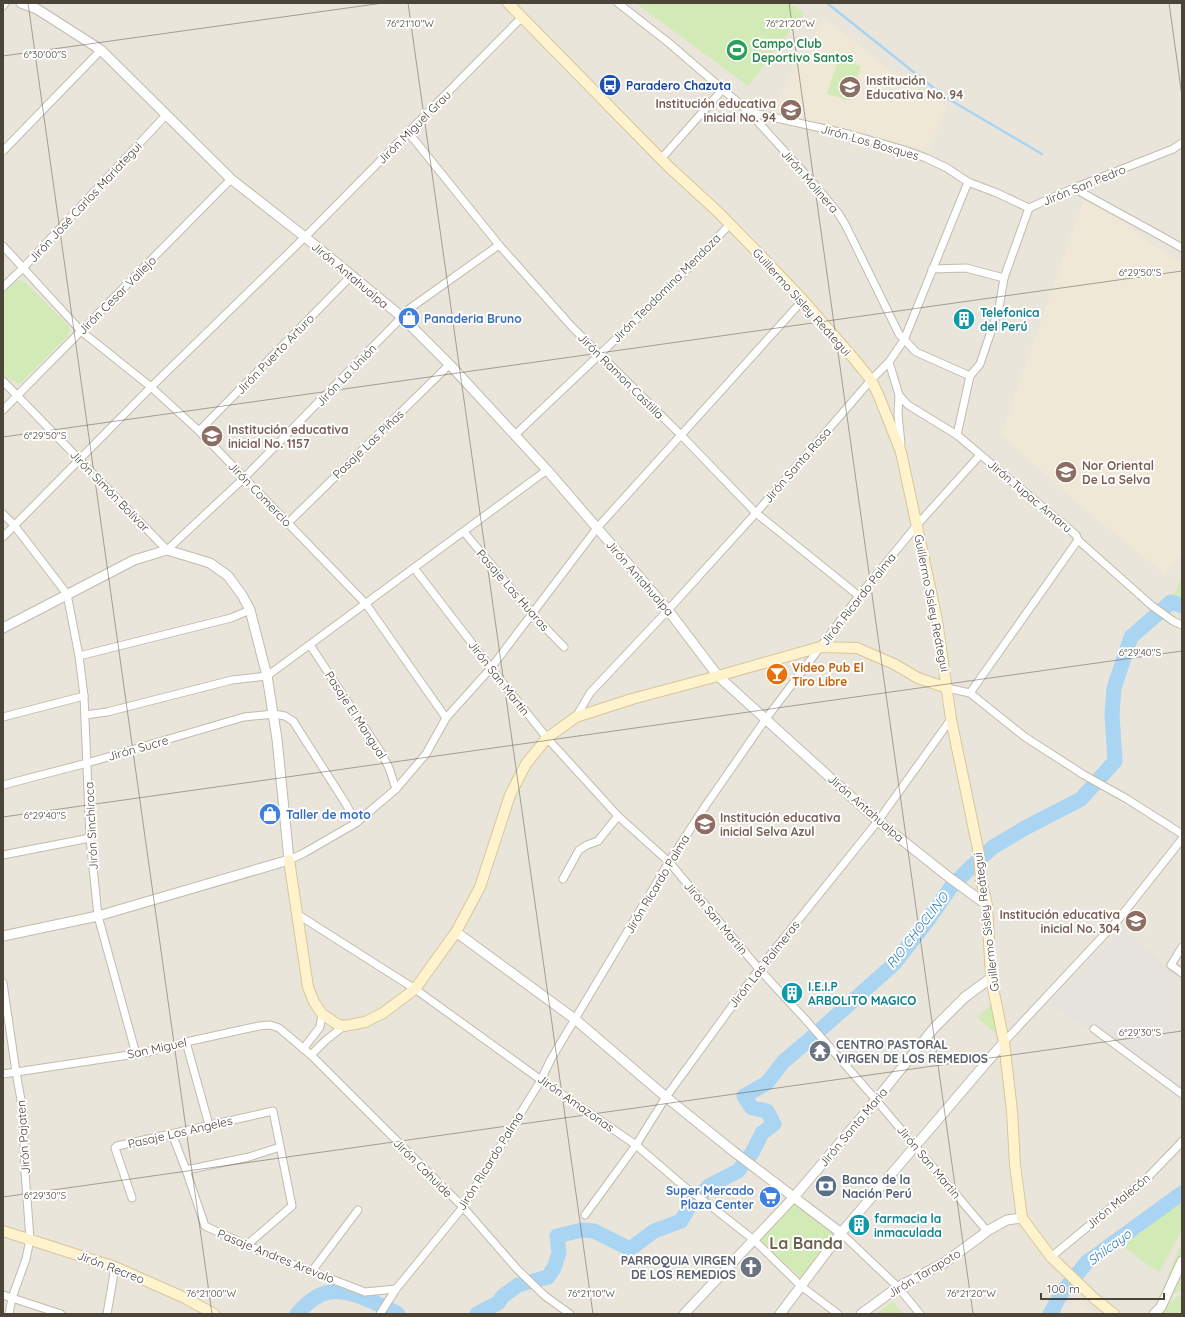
<svg xmlns="http://www.w3.org/2000/svg" width="1185" height="1317" font-family="Quicksand,sans-serif">
  <rect width="100%" height="100%" fill="#f6f3ec"/>
  <rect fill="#eae5da" x="3" y="3" width="1179" height="1311"/>
  <path fill="#e6e2dd" d="M 1123,929 L 1182,980 L 1182,1091 L 1049,1004 Z"/>
  <g fill="#efe8d6">
    <path d="M 824,18 L 894,73 L 947,107 L 928,151 L 772,110 Z"/>
    <path d="M 1084,200 L 1109,211 L 1150,243 L 1182,263 L 1182,552 L 1164,577 L 1153,564 L 1085,510 L 1001,434 Z"/>
    <path d="M 1076,1300 L 1093,1314 L 1068,1314 Z"/>
  </g>
  <g fill="#d2eab5">
    <path d="M 638,3 L 790,3 L 804,13 L 748,86 L 637,4 Z"/>
    <path d="M 838,60 L 861,66 L 850,101 L 827,94 Z"/>
    <path d="M 20,280 L 25,282 L 69,326 L 69,331 L 68,336 L 22,382 C 13,384 10,380 3,373 L 3,294 L 16,281 Z"/>
    <path d="M 1182,578 L 1182,613 L 1177,609 L 1164,596 L 1174,594 Z"/>
    <path d="M 997,999 L 1001,1037 L 977,1018 Z"/>
    <path d="M 1182,1199 L 1182,1230 L 1159,1273 L 1124,1247 L 1144,1227 Z"/>
    <path d="M 798,1201 L 836,1234 L 802,1278 L 758,1241 Z"/>
    <path d="M 1182,1243 L 1182,1292 L 1179,1291 L 1167,1297 L 1160,1305 L 1157,1302 L 1178,1251 Z"/>
    <path d="M 1180,1295 L 1182,1295 L 1182,1314 L 1149,1314 L 1155,1306 L 1161,1309 Z"/>
    <path d="M 892,1302 L 904,1314 L 877,1314 Z"/>
  </g>
  <g fill="none" stroke-linecap="round" stroke-linejoin="round">
    <path stroke="#a9d4f2" stroke-width="2.5" d="M 827,3 L 945,97 L 1042,154"/>
    <g stroke="#a9d4f2" stroke-width="15">
      <path d="M 297,1314 C 320,1287 338,1287 369,1300 C 379,1305 389,1308 398,1314"/>
      <path d="M 477,1314 L 498,1303 L 503,1296 L 518,1285 L 548,1277 L 554,1268 L 559,1253 L 557,1236 L 582,1230 L 594,1231 L 630,1249 L 654,1231 L 681,1221 L 691,1204 L 709,1186 L 738,1171 L 752,1153 L 762,1133 L 774,1124 L 767,1111 L 752,1108 L 744,1096 L 767,1083 L 783,1062 L 810,1039 L 894,964 L 926,923 L 951,887 L 971,867 L 993,847 L 1025,828 L 1081,799 L 1115,761 L 1112,714 L 1114,688 L 1131,637 L 1171,602 L 1182,606"/>
      <path d="M 1050,1314 L 1061,1294 L 1087,1262 L 1182,1193"/>
    </g>
    <g stroke="#c2bbae" stroke-width="9">
      <g id="minor">
        <path d="M 618,3 L 669,43 L 749,112 L 815,185 L 838,213 L 845,224 L 899,334 L 916,352 L 970,376"/>
        <path d="M 3,6 L 5,3"/>
        <path d="M 749,112 L 848,134 L 901,149 L 926,158 L 947,168 L 968,182 L 997,193 L 1029,208"/>
        <path d="M 408,132 L 499,245 L 573,328 L 681,435 L 756,513 L 859,596"/>
        <path d="M 3,151 L 101,50"/>
        <path d="M 661,159 L 723,89"/>
        <path d="M 1074,188 C 1110,209 1146,227 1182,248"/>
        <path d="M 3,246 L 81,331 L 151,387 L 199,431 L 366,604 L 446,718"/>
        <path d="M 932,269 L 966,268 L 1004,278"/>
        <path d="M 3,287 L 24,267 L 166,115"/>
        <path d="M 889,362 L 899,395 L 908,405 L 957,435 L 1076,535 L 1078,540 L 1151,605 L 1173,621 L 1182,625"/>
        <path d="M 3,381 L 167,550 L 244,478 L 402,317 L 409,309 L 499,245"/>
        <path d="M 899,395 L 898,414 L 901,444"/>
        <path d="M 3,410 L 231,179"/>
        <path d="M 199,431 L 351,276"/>
        <path d="M 515,435 C 587,366 662,298 730,224"/>
        <path d="M 957,435 L 970,376 L 980,364 L 999,308 L 1004,278 L 1029,208 L 1074,188 L 1173,149 L 1182,143"/>
        <path d="M 3,514 L 14,525 L 67,594 L 79,656 L 84,696 L 90,838 L 98,916 L 136,1054"/>
        <path d="M 288,523 L 449,365"/>
        <path d="M 464,532 L 533,615 L 564,647"/>
        <path d="M 3,537 L 151,387 L 305,237 L 522,17"/>
        <path d="M 414,568 L 491,668 L 547,738 L 618,816 L 669,862 L 759,969 L 805,1019 L 876,1100 L 987,1231"/>
        <path d="M 310,645 L 382,754 L 389,768 L 396,789"/>
        <path d="M 79,656 L 231,618 L 250,610"/>
        <path d="M 947,688 L 970,693 L 1078,540"/>
        <path d="M 970,693 L 1025,737 L 1084,775 L 1127,799 L 1182,834"/>
        <path d="M 85,715 L 107,712 L 232,680 L 267,676 L 547,470"/>
        <path d="M 3,717 L 84,696"/>
        <path d="M 576,717 L 590,693 L 668,610 L 756,513 L 871,380 L 889,362 L 904,340 L 968,182"/>
        <path d="M 3,785 L 87,763 L 244,717 L 274,714 L 285,716 L 293,721 L 346,804 L 356,823"/>
        <path d="M 3,855 L 90,838"/>
        <path d="M 289,860 L 304,853 L 356,823 L 396,789 L 426,754 L 446,718 L 491,668 L 597,528 L 803,300"/>
        <path d="M 563,879 L 579,850 L 587,845 L 598,841 L 618,816"/>
        <path d="M 297,914 L 415,989 L 541,1080 L 636,1145 L 687,1189 L 707,1203 L 754,1240 L 801,1286 L 838,1314"/>
        <path d="M 1182,947 L 1171,965 L 1182,973"/>
        <path d="M 3,983 L 16,1072 L 23,1111 L 25,1172 L 30,1239 L 26,1259 L 12,1298 L 9,1314"/>
        <path d="M 1094,1029 L 1182,1094"/>
        <path d="M 186,1042 L 209,1125"/>
        <path d="M 1004,1042 L 1118,920 L 1182,839"/>
        <path d="M 303,1049 L 320,1027 L 322,1014"/>
        <path d="M 311,1055 L 326,1040 L 344,1026"/>
        <path d="M 3,1074 L 149,1052 L 186,1042 L 259,1026 L 270,1025 L 279,1028 L 311,1055 L 463,1207 L 517,1269 L 545,1296 L 570,1314"/>
        <path d="M 172,1134 L 186,1170 L 205,1226 L 269,1255 L 365,1292 L 396,1289"/>
        <path d="M 186,1170 L 249,1157 L 280,1147"/>
        <path d="M 132,1198 L 115,1148 L 117,1146 L 273,1111 L 292,1206 L 247,1245"/>
        <path d="M 585,1215 L 636,1145 L 666,1097 L 759,969 L 878,821 L 951,719"/>
        <path d="M 841,1233 L 898,1287 L 920,1314"/>
        <path d="M 1051,1257 L 1148,1177 L 1179,1145 L 1182,1141"/>
        <path d="M 312,1271 L 358,1210"/>
        <path d="M 3,1295 L 61,1314"/>
        <path d="M 107,1314 L 115,1267"/>
        <path d="M 380,1314 L 396,1289 L 463,1207 L 541,1080 L 551,1059 L 669,862 L 706,805 L 765,720 L 859,596 L 917,525 L 980,455"/>
      </g>
    </g>
    <g stroke="#c2bbae" stroke-width="11">
      <g id="tertiary">
        <path d="M 21,3 L 37,9 L 101,50 L 231,179 L 305,237 L 402,317 L 452,367 L 547,470 L 668,610 L 718,676 L 878,821 L 950,878 L 987,905"/>
        <path d="M 3,628 L 134,560 L 167,550 L 210,563 L 228,576 L 242,595 L 250,610 L 267,676 L 277,739 L 289,860 L 98,916 L 3,936"/>
        <path d="M 456,932 L 576,1020 L 666,1097 L 733,1151 L 841,1233"/>
        <path d="M 684,1314 L 794,1197 L 876,1100 L 934,1028 L 965,997 L 991,978"/>
        <path d="M 780,1314 L 841,1233 L 1004,1042"/>
        <path d="M 861,1314 L 898,1287 L 944,1263 L 981,1236 L 987,1231 L 1007,1220 L 1022,1218"/>
        <path d="M 1154,1314 L 1161,1307 L 1182,1261"/>
      </g>
    </g>
    <g stroke="#d6c79b" stroke-width="12">
      <g id="secondary">
        <path d="M 508,3 L 661,159 L 669,167 L 718,212 L 765,260 L 803,300 L 855,360 L 871,380 L 878,394 L 901,452 L 937,620 L 951,719 L 979,854 L 981,880 L 987,905 L 991,978 L 1004,1042 L 1012,1111 L 1015,1165 L 1022,1218 L 1051,1257 L 1095,1299 L 1114,1314"/>
        <path d="M 289,860 L 308,987 L 314,1002 L 322,1014 L 337,1024 L 344,1026 L 365,1022 L 383,1013 L 415,989 L 456,932 L 480,887 L 510,795 L 526,764 L 547,738 L 576,717 L 632,699 L 718,676 L 820,647 L 857,648 L 894,664 L 918,678 L 947,688"/>
        <path d="M 3,1231 L 115,1267 L 185,1298 L 214,1314"/>
      </g>
    </g>
    <use href="#minor" stroke="#fff" stroke-width="7"/>
    <use href="#tertiary" stroke="#fff" stroke-width="9"/>
    <use href="#secondary" stroke="#fff3cd" stroke-width="10"/>
  </g>
  <path fill="none" stroke="#4b4439" stroke-width="1" stroke-opacity="0.45" d="M 28,3 L 212,1314M 408,3 L 593,1314M 789,3 L 973,1314M 1169,3 L 1182,96M 3,56 L 383,3M 3,437 L 1182,271M 3,817 L 1182,651M 3,1197 L 1182,1031"/>
  <defs>
    <g id="stadium-disc" transform="scale(1.15)"><circle r="9.5" fill="#2e9e5b" stroke="#fff"/><path d="M0-5a6.5 5 0 1 0 0 10a6.5 5 0 1 0 0-10ZM-3.5-1.8h7v3.6h-7Z" fill="#fff"/></g>
    <g id="bus-disc" transform="scale(1.15)"><circle r="9.5" fill="#1a4fb4" stroke="#fff"/><path d="M-5-6H5V4H4V6H2V4H-2V6H-4V4H-5ZM-3.5-4V0h7V-4ZM-3.5 1.2v1.5H-2V1.2ZM2 1.2v1.5H3.5V1.2Z" fill="#fff"/></g>
    <g id="school-disc" transform="scale(1.15)"><circle r="9.5" fill="#8d6e63" stroke="#fff"/><path d="M0-5L7-2L0 1L-7-2ZM-4 1L0 2.5L4 1V4Q0 6-4 4Z" fill="#fff"/></g>
    <g id="shop-disc" transform="scale(1.15)"><circle r="9.5" fill="#3f7fe0" stroke="#fff"/><path d="M-5-2.5h2.3a2.7 3.5 0 0 1 5.4 0H5L5.5 6h-11ZM-1.5-2.5h3a1.5 2.3 0 0 0-3 0Z" fill="#fff"/></g>
    <g id="building-disc" transform="scale(1.15)"><circle r="9.5" fill="#0f9aa8" stroke="#fff"/><path d="M-4-6H4V6H1V3H-1V6H-4ZM-2.5-4.3h1.7v1.8h-1.7ZM.8-4.3h1.7v1.8H.8ZM-2.5-1h1.7V.8h-1.7ZM.8-1h1.7V.8H.8Z" fill="#fff"/></g>
    <g id="bar-disc" transform="scale(1.15)"><circle r="9.5" fill="#e8710a" stroke="#fff"/><path d="M-6-5H6L.8 .8V4.5H3.5V6h-7V4.5H-.8V.8Z" fill="#fff"/></g>
    <g id="temple-disc" transform="scale(1.15)"><circle r="9.5" fill="#6b7280" stroke="#fff"/><path d="M0-6L5-2H3V0L6.5 2.5H4V6H1.5V3h-3V6H-4V2.5H-6.5L-3 0V-2H-5Z" fill="#fff"/></g>
    <g id="bank-disc" transform="scale(1.15)"><circle r="9.5" fill="#5c6f8a" stroke="#fff"/><path d="M-6-4H6V4H-6ZM0-2.3a2.3 2.3 0 1 0 0 4.6a2.3 2.3 0 1 0 0-4.6Z" fill="#fff"/></g>
    <g id="supermarket-disc" transform="scale(1.15)"><circle r="9.5" fill="#3f7fe0" stroke="#fff"/><path d="M-6-5.5h2.5l.6 2H6L4.5 2H-2.5L-4.4-4H-6ZM-1.5 3.2a1.3 1.3 0 1 0 .1 0ZM3 3.2a1.3 1.3 0 1 0 .1 0Z" fill="#fff"/></g>
    <g id="church-disc" transform="scale(1.15)"><circle r="9.5" fill="#6b7280" stroke="#fff"/><path d="M-1.2-6h2.4v3.5h3.3v2.4h-3.3V6h-2.4V-.1h-3.3v-2.4h3.3Z" fill="#fff"/></g>
  </defs>
  <g fill-rule="evenodd">
    <use href="#stadium-disc" x="737" y="50"/>
    <use href="#bus-disc" x="610" y="85"/>
    <use href="#school-disc" x="850" y="87"/>
    <use href="#school-disc" x="791" y="110"/>
    <use href="#shop-disc" x="409" y="318"/>
    <use href="#building-disc" x="964" y="319"/>
    <use href="#school-disc" x="212" y="436"/>
    <use href="#school-disc" x="1066" y="472"/>
    <use href="#bar-disc" x="777" y="674"/>
    <use href="#shop-disc" x="270" y="814"/>
    <use href="#school-disc" x="705" y="824"/>
    <use href="#school-disc" x="1136" y="921"/>
    <use href="#building-disc" x="792" y="993"/>
    <use href="#temple-disc" x="820" y="1051"/>
    <use href="#bank-disc" x="826" y="1186"/>
    <use href="#supermarket-disc" x="770" y="1197"/>
    <use href="#building-disc" x="859" y="1225"/>
    <use href="#church-disc" x="751" y="1267"/>
  </g>
  <g text-anchor="middle" dominant-baseline="central" stroke-width="4" stroke-linejoin="round" paint-order="stroke">
    <g font-size="12" font-weight="bold" fill="#27864d" stroke="#fff" text-anchor="start">
      <text x="752" y="43">Campo Club<tspan x="752" dy="14">Deportivo Santos</tspan></text>
    </g>
    <g font-size="12" font-weight="bold" fill="#785e54" stroke="#fff" text-anchor="start">
      <text x="866" y="80">Institución<tspan x="866" dy="14">Educativa No. 94</tspan></text>
      <text x="776" y="103" text-anchor="end">Institución educativa<tspan x="776" dy="14">inicial No. 94</tspan></text>
      <text x="228" y="429">Institución educativa<tspan x="228" dy="14">inicial No. 1157</tspan></text>
      <text x="1082" y="465">Nor Oriental<tspan x="1082" dy="14">De La Selva</tspan></text>
      <text x="720" y="817">Institución educativa<tspan x="720" dy="14">inicial Selva Azul</tspan></text>
      <text x="1120" y="914" text-anchor="end">Institución educativa<tspan x="1120" dy="14">inicial No. 304</tspan></text>
    </g>
    <g font-size="12" font-weight="bold" fill="#164399" stroke="#fff" text-anchor="start">
      <text x="626" y="85">Paradero Chazuta</text>
    </g>
    <g font-size="12" fill="#4b4439" stroke="#fff">
      <text transform="translate(414 127) rotate(-45)">Jirón Miguel Grau</text>
      <text transform="translate(870 142) rotate(16)">Jirón Los Bosques</text>
      <text transform="translate(810 181) rotate(49)">Jirón Molinera</text>
      <text transform="translate(1084 185) rotate(-22)">Jirón San Pedro</text>
      <text transform="translate(85 202) rotate(-47)">Jirón José Carlos Mariategui</text>
      <text transform="translate(350 275) rotate(40)">Jirón Antahualpa</text>
      <text transform="translate(666 288) rotate(-45)">Jirón Teodomina Mendoza</text>
      <text transform="translate(117 295) rotate(-45)">Jirón Cesar Vallejo</text>
      <text transform="translate(802 302) rotate(48)">Guillermo Sisley Reátegui</text>
      <text transform="translate(275 354) rotate(-46)">Jirón Puerto Arturo</text>
      <text transform="translate(346 375) rotate(-46)">Jirón La Unión</text>
      <text transform="translate(621 376) rotate(45)">Jirón Ramon Castilla</text>
      <text transform="translate(368 444) rotate(-44)">Pasaje Las Piñas</text>
      <text transform="translate(797 465) rotate(-49)">Jirón Santa Rosa</text>
      <text transform="translate(110 491) rotate(46)">Jirón Simón Bolívar</text>
      <text transform="translate(260 494) rotate(46)">Jirón Comercio</text>
      <text transform="translate(1030 496) rotate(40)">Jirón Tupac Amaru</text>
      <text transform="translate(640 578) rotate(49)">Jirón Antahualpa</text>
      <text transform="translate(513 590) rotate(49)">Pasaje Las Huaras</text>
      <text transform="translate(858 599) rotate(-52)">Jirón Ricardo Palma</text>
      <text transform="translate(932 603) rotate(79)">Guillermo Sisley Reátegui</text>
      <text transform="translate(499 678) rotate(52)">Jirón San Martin</text>
      <text transform="translate(356 715) rotate(57)">Pasaje El Mangual</text>
      <text transform="translate(138 748) rotate(-16)">Jirón Sucre</text>
      <text transform="translate(866 808) rotate(41)">Jirón Antahualpa</text>
      <text transform="translate(91 826) rotate(-93)">Jirón Sinchiroca</text>
      <text transform="translate(657 884) rotate(-59)">Jirón Ricardo Palma</text>
      <text transform="translate(716 918) rotate(50)">Jirón San Martin</text>
      <text transform="translate(986 922) rotate(-97)">Guillermo Sisley Reátegui</text>
      <text transform="translate(764 964) rotate(-52)">Jirón Las Palmeras</text>
      <text transform="translate(157 1048) rotate(-12)">San Miguel</text>
      <text transform="translate(576 1103) rotate(35)">Jirón Amazonas</text>
      <text transform="translate(853 1127) rotate(-50)">Jirón Santa Maria</text>
      <text transform="translate(180 1132) rotate(-13)">Pasaje Los Angeles</text>
      <text transform="translate(23 1137) rotate(-94)">Jirón Pajaten</text>
      <text transform="translate(490 1161) rotate(-58)">Jirón Ricardo Palma</text>
      <text transform="translate(929 1162) rotate(50)">Jirón San Martin</text>
      <text transform="translate(423 1168) rotate(45)">Jirón Cahuide</text>
      <text transform="translate(1118 1201) rotate(-40)">Jirón Malecón</text>
      <text transform="translate(276 1256) rotate(22)">Pasaje Andres Arevalo</text>
      <text transform="translate(111 1267) rotate(21)">Jirón Recreo</text>
      <text transform="translate(924 1273) rotate(-31)">Jirón Tarapoto</text>
    </g>
    <g font-size="12" font-weight="bold" fill="#0d838f" stroke="#fff" text-anchor="start">
      <text x="980" y="312">Telefonica<tspan x="980" dy="14">del Perú</tspan></text>
      <text x="808" y="986">I.E.I.P<tspan x="808" dy="14">ARBOLITO MAGICO</tspan></text>
      <text x="874" y="1218">farmacia la<tspan x="874" dy="14">inmaculada</tspan></text>
    </g>
    <g font-size="12" font-weight="bold" fill="#366cbe" stroke="#fff" text-anchor="start">
      <text x="424" y="318">Panaderia Bruno</text>
      <text x="286" y="814">Taller de moto</text>
      <text x="754" y="1190" text-anchor="end">Super Mercado<tspan x="754" dy="14">Plaza Center</tspan></text>
    </g>
    <g font-size="12" font-weight="bold" fill="#c56008" stroke="#fff" text-anchor="start">
      <text x="792" y="667">Video Pub El<tspan x="792" dy="14">Tiro Libre</tspan></text>
    </g>
    <g font-size="12" font-weight="bold" fill="#5b616d" stroke="#fff" text-anchor="start">
      <text x="836" y="1044">CENTRO PASTORAL<tspan x="836" dy="14">VIRGEN DE LOS REMEDIOS</tspan></text>
      <text x="736" y="1260" text-anchor="end">PARROQUIA VIRGEN<tspan x="736" dy="14">DE LOS REMEDIOS</tspan></text>
    </g>
    <g font-size="12" font-weight="bold" fill="#4e5e75" stroke="#fff" text-anchor="start">
      <text x="842" y="1179">Banco de la<tspan x="842" dy="14">Nación Perú</tspan></text>
    </g>
    <g font-size="13" font-style="italic" fill="#2e7ab2" stroke="#fff">
      <text transform="translate(917 930) rotate(-52)">RIO CHOCLINO</text>
      <text transform="translate(1109 1247) rotate(-37)">Shilcayo</text>
    </g>
    <g font-size="16" font-weight="bold" fill="#6e6250" stroke="#fff">
      <text x="806" y="1243">La Banda</text>
    </g>
  </g>
  <g font-size="10" text-anchor="middle" fill="#4b4439" stroke="#fff" stroke-width="4" stroke-linejoin="round" paint-order="stroke">
    <text x="410" y="27">76°21'10"W</text>
    <text x="790" y="27">76°21'20"W</text>
    <text x="45" y="58">6°30'00"S</text>
    <text x="1140" y="276">6°29'50"S</text>
    <text x="45" y="439">6°29'50"S</text>
    <text x="1140" y="656">6°29'40"S</text>
    <text x="45" y="819">6°29'40"S</text>
    <text x="1140" y="1036">6°29'30"S</text>
    <text x="45" y="1199">6°29'30"S</text>
    <text x="211" y="1297">76°21'00"W</text>
    <text x="591" y="1297">76°21'10"W</text>
    <text x="971" y="1297">76°21'20"W</text>
  </g>
  <rect width="1185" height="1317" fill="none" stroke="#4b4439" stroke-width="8"/>
  <path d="M1041 1293v6h123v-6" fill="none" stroke="#4b4439" stroke-width="2"/>
  <text x="1047" y="1293" font-size="12" fill="#4b4439" stroke="#ffffff" stroke-width="3" paint-order="stroke">100 m</text>
</svg>
